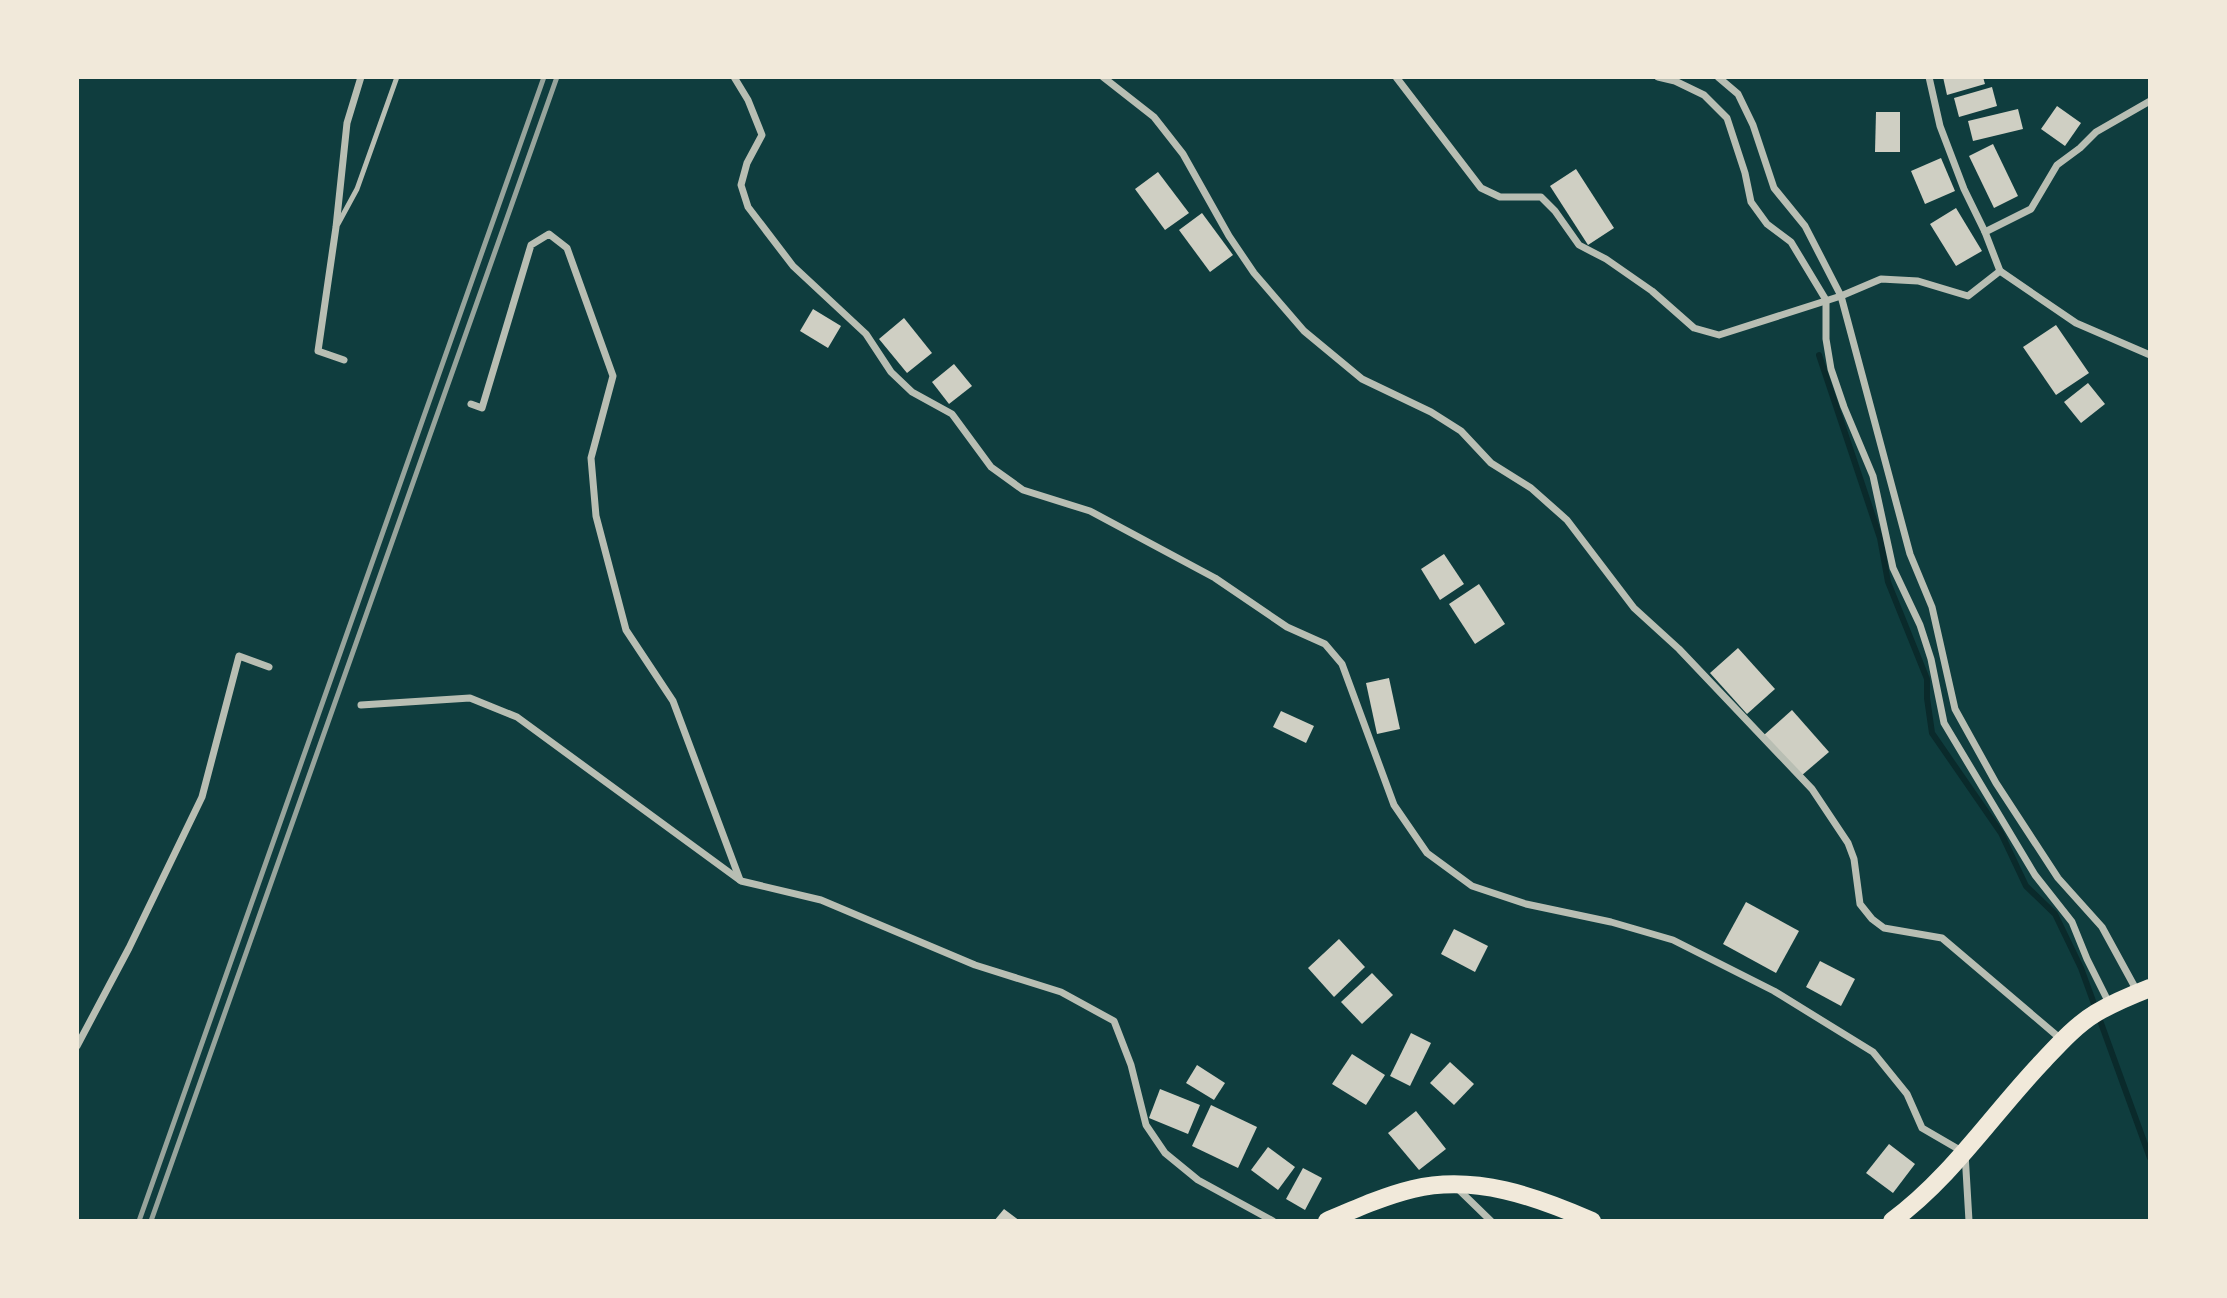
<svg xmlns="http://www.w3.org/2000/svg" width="2227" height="1298" font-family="'Noto Sans',sans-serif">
  <rect width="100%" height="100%" fill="#0f3d3e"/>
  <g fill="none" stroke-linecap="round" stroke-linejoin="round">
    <path stroke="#0a2a2b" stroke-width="6" d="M 1819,355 L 1880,538 L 1888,582 L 1927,679 L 1927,698 L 1932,733 L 2001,833 L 2026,886 L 2055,914 L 2081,968 L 2150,1158"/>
  </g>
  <g fill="#cfcfc3">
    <path d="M 1943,77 L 1983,77 L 1985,84 L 1947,95 Z"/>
    <path d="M 1992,87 L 1997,106 L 1959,117 L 1954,98 Z"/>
    <path d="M 2057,106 L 2081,123 L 2065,146 L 2041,129 Z"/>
    <path d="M 2018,109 L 2023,129 L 1973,141 L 1968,121 Z"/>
    <path d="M 1876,112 L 1900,112 L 1900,152 L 1875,152 Z"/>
    <path d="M 1993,144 L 2018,196 L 1994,208 L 1969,156 Z"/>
    <path d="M 1941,158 L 1955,191 L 1925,204 L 1911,171 Z"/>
    <path d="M 1576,169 L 1614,228 L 1588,245 L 1550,186 Z"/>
    <path d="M 1158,172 L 1189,213 L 1165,230 L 1135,189 Z"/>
    <path d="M 1956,208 L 1982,251 L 1956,266 L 1930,224 Z"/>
    <path d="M 1202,213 L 1233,255 L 1210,272 L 1179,230 Z"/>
    <path d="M 813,309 L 841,326 L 828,348 L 800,331 Z"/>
    <path d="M 904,318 L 932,353 L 907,373 L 879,339 Z"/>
    <path d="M 2056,325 L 2089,373 L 2056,395 L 2023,347 Z"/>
    <path d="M 954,364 L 972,386 L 949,404 L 932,382 Z"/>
    <path d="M 2088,383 L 2105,404 L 2081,423 L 2064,402 Z"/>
    <path d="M 1444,554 L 1464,584 L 1440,600 L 1421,569 Z"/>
    <path d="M 1479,584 L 1505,624 L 1475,644 L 1449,604 Z"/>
    <path d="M 1738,648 L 1775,689 L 1747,714 L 1710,673 Z"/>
    <path d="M 1389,678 L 1400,729 L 1377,734 L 1366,683 Z"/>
    <path d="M 1792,710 L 1829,752 L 1801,776 L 1764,735 Z"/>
    <path d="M 1281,711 L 1314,726 L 1306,743 L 1273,727 Z"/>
    <path d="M 1746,902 L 1799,931 L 1776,973 L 1723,944 Z"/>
    <path d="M 1454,929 L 1488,946 L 1475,972 L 1441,954 Z"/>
    <path d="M 1339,939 L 1365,967 L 1334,997 L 1308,968 Z"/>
    <path d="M 1820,961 L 1855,979 L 1841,1006 L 1806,987 Z"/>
    <path d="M 1372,973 L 1393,995 L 1362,1024 L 1341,1002 Z"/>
    <path d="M 1411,1033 L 1431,1043 L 1410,1086 L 1390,1076 Z"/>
    <path d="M 1352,1054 L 1385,1075 L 1366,1105 L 1332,1084 Z"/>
    <path d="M 1450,1062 L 1474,1084 L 1454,1105 L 1430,1083 Z"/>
    <path d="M 1197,1065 L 1225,1083 L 1214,1100 L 1186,1083 Z"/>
    <path d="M 1160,1089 L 1200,1105 L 1188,1134 L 1149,1118 Z"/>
    <path d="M 1211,1105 L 1257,1127 L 1238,1168 L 1192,1146 Z"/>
    <path d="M 1416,1111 L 1446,1149 L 1419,1170 L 1388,1133 Z"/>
    <path d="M 1889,1144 L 1915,1164 L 1893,1193 L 1866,1173 Z"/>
    <path d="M 1268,1147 L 1295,1167 L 1278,1190 L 1251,1170 Z"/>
    <path d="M 1303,1168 L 1322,1178 L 1305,1210 L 1286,1199 Z"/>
    <path d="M 1004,1209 L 1020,1221 L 994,1221 Z"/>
  </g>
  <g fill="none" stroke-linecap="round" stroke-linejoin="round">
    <path stroke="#b8beb3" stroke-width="5" d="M 338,224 L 357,189 L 397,77"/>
    <g stroke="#b8beb3" stroke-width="7">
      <path d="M 734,77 L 748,100 L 762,135 L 747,163 L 741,185 L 748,207 L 793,266 L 866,334 L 891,372 L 912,392 L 952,414 L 991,467 L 1023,490 L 1090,511 L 1215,578 L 1287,627 L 1325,644 L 1342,664 L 1394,805 L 1427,853 L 1472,886 L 1526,904 L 1611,922 L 1673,940 L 1774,991 L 1873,1052 L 1907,1094 L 1922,1128 L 1965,1153 L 1969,1221"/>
      <path d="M 1103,77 L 1154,117 L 1183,154 L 1229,236 L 1254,273 L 1304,331 L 1362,379 L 1431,412 L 1461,431 L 1491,463 L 1531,488 L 1567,520 L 1634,608 L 1679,649 L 1812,789 L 1848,843 L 1854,859 L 1860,904 L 1872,919 L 1884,928 L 1942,938 L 2062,1040"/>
      <path d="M 1396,77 L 1481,188 L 1500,197 L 1541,197 L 1555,211 L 1579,245 L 1606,259 L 1652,291 L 1694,328 L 1719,335 L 1841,296 L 1881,279 L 1918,281 L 1968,296 L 2000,271"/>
      <path d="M 1658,77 L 1675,81 L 1704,95 L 1727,118 L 1745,173 L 1751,202 L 1767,224 L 1791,242 L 1826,300 L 1826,339 L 1831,369 L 1844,407 L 1873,476 L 1893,568 L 1920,625 L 1931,659 L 1944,723 L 2035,875 L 2072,922 L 2087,959 L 2110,1005"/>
      <path d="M 1718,77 L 1738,94 L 1753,125 L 1774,188 L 1805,226 L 1841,296 L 1910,554 L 1932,607 L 1955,709 L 1996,783 L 2058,878 L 2102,927 L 2137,991"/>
      <path d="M 1929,77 L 1940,126 L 1964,189 L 1985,232 L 2000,271 L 2076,323 L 2150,355"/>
      <path d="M 1985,232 L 2031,209 L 2057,165 L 2080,148 L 2096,132 L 2150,101"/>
      <path d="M 344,360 L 318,351 L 336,227 L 347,123 L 361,77"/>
      <path d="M 471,404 L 482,408 L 531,245 L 549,234 L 567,248 L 613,376 L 591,458 L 596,516 L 626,630 L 673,701 L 740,880"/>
      <path d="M 361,705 L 470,698 L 517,717 L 741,881 L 821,900 L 975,965 L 1061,992 L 1114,1021 L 1131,1065 L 1146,1125 L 1165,1153 L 1198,1180 L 1273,1221"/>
      <path d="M 77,1046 L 129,948 L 202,797 L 239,656 L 269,667"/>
      <path d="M 1456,1187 L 1491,1221"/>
    </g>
    <g stroke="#f1e9da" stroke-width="18">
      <path d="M 1327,1221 C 1355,1209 1384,1196 1413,1189 C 1475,1174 1537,1197 1592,1221"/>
      <path d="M 1892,1221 C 1952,1177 1993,1113 2044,1060 C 2059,1044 2076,1025 2096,1013 C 2113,1003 2132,995 2150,988"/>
    </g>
    <g stroke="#97a49c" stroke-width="5">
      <path d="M 139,1221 L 544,77"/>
      <path d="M 151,1221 L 557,77"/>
    </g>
  </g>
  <rect width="2227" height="1298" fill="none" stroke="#f1e9da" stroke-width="158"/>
</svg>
